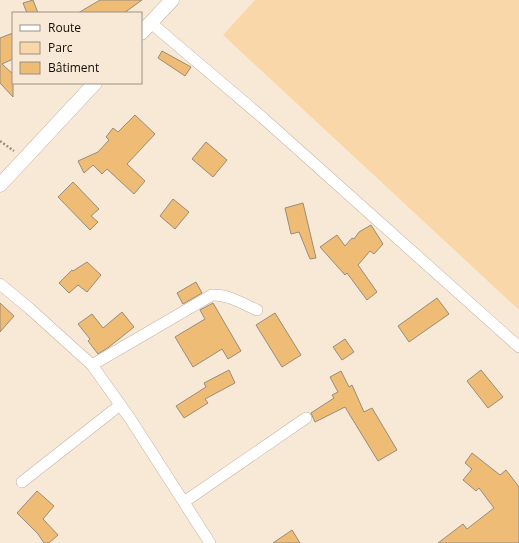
<svg xmlns="http://www.w3.org/2000/svg" width="519" height="543" font-family="'Open Sans',sans-serif">
  <rect width="100%" height="100%" fill="#f8e9d6"/>
  <path fill="#fad7a8" d="M 255,0 L 519,0 L 519,310 L 223,35 Z"/>
  <g fill="#efbc75" stroke="#998c7a">
    <path d="M 33,0 L 38,13 L 27,13 L 23,3 Z"/>
    <path d="M 100,0 L 142,0 L 124,13 L 78,13 Z"/>
    <path d="M 13,33 L 13,59 L 2,64 L 13,74 L 13,97 L 0,83 L 0,38 Z"/>
    <path d="M 162,51 L 191,67 L 185,76 L 158,58 Z"/>
    <path d="M 135,115 L 155,134 L 127,164 L 145,181 L 134,194 L 107,169 L 102,174 L 93,165 L 84,173 L 78,161 L 98,152 L 109,140 L 106,137 L 113,128 L 118,132 Z"/>
    <path d="M 206,142 L 227,160 L 213,177 L 192,159 Z"/>
    <path d="M 73,182 L 99,209 L 91,216 L 98,222 L 90,230 L 58,197 Z"/>
    <path d="M 173,199 L 189,212 L 175,229 L 160,216 Z"/>
    <path d="M 303,203 L 316,258 L 310,259 L 299,232 L 291,234 L 285,208 Z"/>
    <path d="M 371,225 L 383,244 L 374,254 L 370,251 L 358,265 L 377,292 L 367,300 L 347,273 L 345,275 L 320,247 L 337,235 L 345,246 L 352,238 L 354,239 L 359,232 Z"/>
    <path d="M 87,262 L 101,275 L 87,292 L 78,285 L 69,293 L 59,283 L 72,270 L 73,271 Z"/>
    <path d="M 196,282 L 202,293 L 183,304 L 177,293 Z"/>
    <path d="M 437,298 L 449,314 L 409,342 L 398,326 Z"/>
    <path d="M 0,303 L 14,316 L 0,332 Z"/>
    <path d="M 213,303 L 241,351 L 228,359 L 222,349 L 193,367 L 175,337 L 205,319 L 200,310 Z"/>
    <path d="M 122,312 L 134,327 L 109,347 L 98,354 L 88,341 L 90,339 L 78,324 L 92,314 L 103,328 Z"/>
    <path d="M 275,313 L 301,355 L 282,367 L 256,325 Z"/>
    <path d="M 345,339 L 354,352 L 342,360 L 333,347 Z"/>
    <path d="M 229,370 L 235,383 L 205,399 L 208,403 L 184,418 L 176,406 L 206,387 L 204,383 Z"/>
    <path d="M 481,370 L 503,397 L 488,408 L 467,381 Z"/>
    <path d="M 341,371 L 349,387 L 352,385 L 364,412 L 372,408 L 397,450 L 378,461 L 345,407 L 315,422 L 311,413 L 334,398 L 332,395 L 338,392 L 330,377 Z"/>
    <path d="M 472,453 L 500,475 L 506,470 L 519,487 L 519,543 L 438,543 L 463,524 L 467,529 L 494,508 L 479,488 L 476,491 L 463,480 L 472,469 L 465,463 Z"/>
    <path d="M 37,491 L 54,506 L 43,519 L 58,535 L 49,543 L 44,543 L 38,534 L 17,513 Z"/>
    <path d="M 292,530 L 300,543 L 273,543 Z"/>
  </g>
  <g fill="none" stroke-linecap="round" stroke-linejoin="round">
    <g stroke="#c2b4a2" stroke-width="12">
      <g id="minor">
        <path d="M 151,23 L 263,118 L 519,347"/>
        <path d="M 0,284 L 29,308 L 92,365 L 131,420 L 210,543"/>
        <path d="M 92,365 L 212,295 C 228,294 243,304 257,310"/>
        <path d="M 22,482 L 120,405"/>
        <path d="M 184,502 L 306,418"/>
      </g>
    </g>
    <g stroke="#c2b4a2" stroke-width="15">
      <g id="tertiary">
        <path d="M 141,33 L 172,0"/>
        <path d="M 0,185 L 95,83"/>
      </g>
    </g>
    <path stroke="#9b9083" stroke-width="2.5" stroke-dasharray="2 2" stroke-linecap="butt" d="M 0,141 L 14,151"/>
    <use href="#minor" stroke="#fff" stroke-width="11"/>
    <use href="#tertiary" stroke="#fff" stroke-width="14"/>
  </g>
  <rect x="12" y="12" width="130" height="72" fill="#f8e9d6" stroke="#9c9183"/>
  <rect x="20" y="25" width="20" height="6" fill="#ffffff" stroke="#9c9183"/>
  <text x="48" y="32" font-size="12" fill="#110c06">Route</text>
  <rect x="20" y="42" width="20" height="12" fill="#fad7a8" stroke="#9c9183"/>
  <text x="48" y="52" font-size="12" fill="#110c06">Parc</text>
  <rect x="20" y="62" width="20" height="12" fill="#efbc75" stroke="#9c9183"/>
  <text x="48" y="72" font-size="12" fill="#110c06">Bâtiment</text>
</svg>
